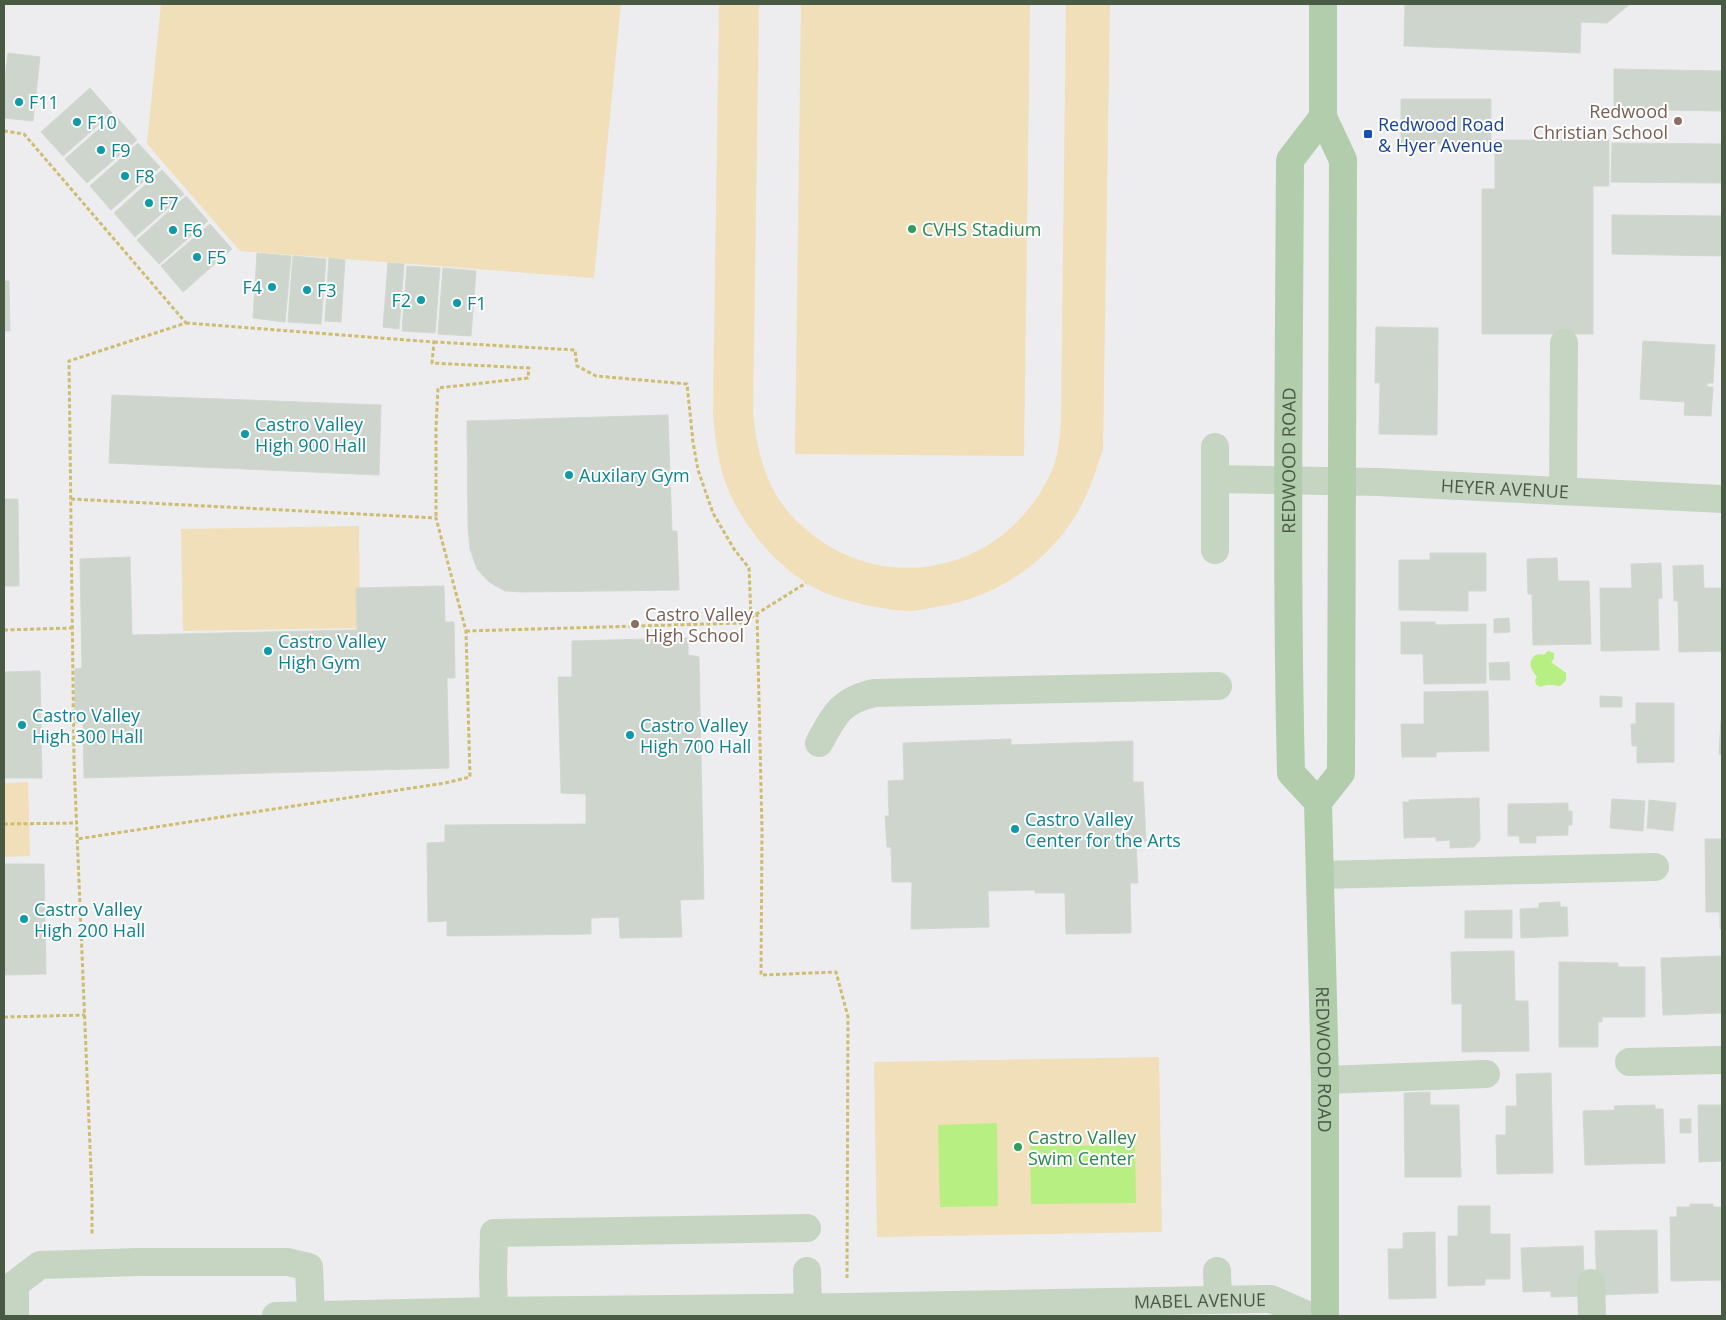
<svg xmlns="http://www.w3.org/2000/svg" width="1726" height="1320" font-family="'Open Sans',sans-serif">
  <rect width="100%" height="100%" fill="#edecef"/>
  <g fill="#f0dfb8">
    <path d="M 161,4 L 621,4 L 594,278 L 240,251 L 147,144 Z"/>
    <path d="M 719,4 L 759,4 L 753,413 C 756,441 761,467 775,493 C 786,514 811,536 832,548 C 916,595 1019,555 1054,465 C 1059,450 1060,435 1061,420 L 1066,4 L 1110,4 L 1103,449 C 1095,473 1088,497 1074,518 C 1043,567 992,598 936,607 C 927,608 918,611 909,611 C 890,610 872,607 854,602 C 838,598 819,592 805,582 C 778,564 755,539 739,511 C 720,480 716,448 713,413 Z"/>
    <path d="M 801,4 L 1030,4 L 1024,456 L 795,454 Z"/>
    <path d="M 359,526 L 360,628 L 183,631 L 181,529 Z"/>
    <path d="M 28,782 L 30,856 L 4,857 L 4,783 Z"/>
    <path d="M 1159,1057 L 1162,1232 L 877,1237 L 874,1062 Z"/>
  </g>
  <g fill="#b7ef83">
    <path d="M 1548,651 L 1554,653 L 1554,659 L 1551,662 L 1566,673 L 1566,680 L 1560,686 C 1554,685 1546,684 1540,687 L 1536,684 L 1535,680 L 1537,677 C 1531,669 1527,663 1535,655 L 1541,654 L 1544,655 Z"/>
    <path d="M 997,1123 L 998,1206 L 940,1207 L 938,1125 Z"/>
    <path d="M 1135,1145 L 1136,1203 L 1031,1204 L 1030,1146 Z"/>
  </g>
  <g fill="#cdd5cc" stroke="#d0d9d0">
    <path d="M 1405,4 L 1630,4 L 1607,23 L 1581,22 L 1580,53 L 1404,46 Z"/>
    <path d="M 8,53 L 40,57 L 33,121 L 4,118 L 4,87 Z"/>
    <path d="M 1614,69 L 1722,71 L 1722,111 L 1614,109 Z"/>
    <path d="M 90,88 L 112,113 L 63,156 L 41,132 Z"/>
    <rect x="1401" y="99" width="90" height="45"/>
    <path d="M 115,115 L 137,140 L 87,183 L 65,159 Z"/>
    <path d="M 1495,140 L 1609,140 L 1609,186 L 1593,186 L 1593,334 L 1482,334 L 1482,189 L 1495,189 Z"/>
    <path d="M 138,143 L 160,167 L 111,210 L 90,186 Z"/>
    <path d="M 1612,143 L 1722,144 L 1722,183 L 1611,182 Z"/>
    <path d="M 162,170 L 184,194 L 135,237 L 114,213 Z"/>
    <path d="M 186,196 L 208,221 L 159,264 L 137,240 Z"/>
    <path d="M 1612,215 L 1722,216 L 1722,256 L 1612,254 Z"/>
    <path d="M 210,224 L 232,249 L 183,292 L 161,266 Z"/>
    <path d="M 257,253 L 291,256 L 285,322 L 253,318 Z"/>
    <path d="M 293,256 L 326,259 L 321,324 L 288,322 Z"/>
    <path d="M 329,258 L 345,260 L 341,322 L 325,321 Z"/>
    <path d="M 388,263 L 404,264 L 399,329 L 383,327 Z"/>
    <path d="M 407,266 L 440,268 L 435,333 L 402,331 Z"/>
    <path d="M 443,268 L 476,271 L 471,336 L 438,334 Z"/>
    <path d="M 4,281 L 9,281 L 10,331 L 4,331 Z"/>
    <path d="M 1376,327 L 1438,328 L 1437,435 L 1379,434 L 1380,383 L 1375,383 Z"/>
    <path d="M 1643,341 L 1715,345 L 1713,383 L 1707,383 L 1707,387 L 1713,387 L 1711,416 L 1684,415 L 1685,402 L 1640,399 Z"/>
    <path d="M 112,395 L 381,405 L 379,475 L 109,463 Z"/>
    <path d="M 668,415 L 672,531 L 677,531 L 679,590 L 524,592 L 505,591 L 489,582 L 477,569 L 470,549 L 468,528 L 467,421 Z"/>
    <path d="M 4,499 L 18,499 L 19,586 L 4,586 Z"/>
    <path d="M 1430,553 L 1486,553 L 1486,591 L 1468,591 L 1468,611 L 1399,610 L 1399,560 L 1430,560 Z"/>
    <path d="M 130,557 L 132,635 L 357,630 L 356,588 L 444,586 L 445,622 L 454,622 L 455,678 L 447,678 L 449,768 L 84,778 L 83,723 L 75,723 L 75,669 L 82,668 L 80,559 Z"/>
    <path d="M 1557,558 L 1558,581 L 1589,581 L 1591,644 L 1533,645 L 1532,594 L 1528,594 L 1527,559 Z"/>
    <path d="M 1661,563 L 1662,598 L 1658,599 L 1659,650 L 1601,651 L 1600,588 L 1632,588 L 1631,564 Z"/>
    <path d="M 1703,565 L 1704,588 L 1722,588 L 1722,651 L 1679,652 L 1678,601 L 1674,601 L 1673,566 Z"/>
    <path d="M 1509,618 L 1510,632 L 1494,633 L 1494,619 Z"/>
    <path d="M 1401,622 L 1435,622 L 1435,625 L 1486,624 L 1486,683 L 1424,684 L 1423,654 L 1401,654 Z"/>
    <path d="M 688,638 L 688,655 L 699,657 L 704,899 L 680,900 L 682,937 L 620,938 L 619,917 L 591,918 L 591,934 L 447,936 L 447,921 L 428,922 L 427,843 L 445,842 L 445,825 L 586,824 L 586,794 L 561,793 L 558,677 L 572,677 L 572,641 Z"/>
    <path d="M 1509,662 L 1510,680 L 1490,680 L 1489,663 Z"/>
    <path d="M 40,671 L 42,778 L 4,778 L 4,672 Z"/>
    <path d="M 1488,691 L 1489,751 L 1436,752 L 1436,757 L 1402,757 L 1401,724 L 1424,724 L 1424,692 Z"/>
    <path d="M 1600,696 L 1622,697 L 1622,707 L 1600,707 Z"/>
    <path d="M 1636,703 L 1674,703 L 1674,762 L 1637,763 L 1637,746 L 1632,746 L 1631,724 L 1636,724 Z"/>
    <path d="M 1721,720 L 1722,720 L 1722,755 L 1719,754 Z"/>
    <path d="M 1011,739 L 1011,745 L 1133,741 L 1133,782 L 1143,782 L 1146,841 L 1136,842 L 1138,883 L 1130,883 L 1131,933 L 1066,934 L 1065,893 L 1035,893 L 1035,890 L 988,891 L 989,927 L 911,929 L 912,882 L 892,882 L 891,847 L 887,847 L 885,816 L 889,816 L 888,781 L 904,780 L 903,743 Z"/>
    <path d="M 1479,798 L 1480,840 L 1474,847 L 1450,848 L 1450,840 L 1436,841 L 1436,837 L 1404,838 L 1403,802 L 1410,802 L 1409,800 Z"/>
    <path d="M 1612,799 L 1645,801 L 1643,831 L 1610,828 Z"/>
    <path d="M 1649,800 L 1676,803 L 1673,831 L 1647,828 Z"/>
    <path d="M 1568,803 L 1568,811 L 1572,811 L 1572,825 L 1568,825 L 1568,835 L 1536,836 L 1536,843 L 1520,843 L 1519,836 L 1508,836 L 1508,804 Z"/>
    <path d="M 1705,839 L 1722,839 L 1722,929 L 1720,929 L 1720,912 L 1706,912 Z"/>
    <path d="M 4,864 L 44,864 L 46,974 L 4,975 Z"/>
    <path d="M 1560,902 L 1560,907 L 1567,907 L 1568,936 L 1521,938 L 1520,909 L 1539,908 L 1539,903 Z"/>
    <path d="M 1512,910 L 1512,938 L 1465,938 L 1465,911 Z"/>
    <path d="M 1514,951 L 1515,1001 L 1528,1001 L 1529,1051 L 1462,1052 L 1462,1004 L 1452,1004 L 1451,952 Z"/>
    <path d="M 1722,956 L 1722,1013 L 1663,1015 L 1661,958 Z"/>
    <path d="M 1559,962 L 1618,963 L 1618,967 L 1645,967 L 1645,1017 L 1602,1017 L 1602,1022 L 1598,1022 L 1598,1047 L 1559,1047 Z"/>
    <path d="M 1551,1073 L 1553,1173 L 1497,1174 L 1496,1135 L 1506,1135 L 1506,1106 L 1517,1106 L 1516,1074 Z"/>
    <path d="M 1430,1092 L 1430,1105 L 1459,1105 L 1461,1177 L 1405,1177 L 1404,1093 Z"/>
    <path d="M 1655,1105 L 1655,1109 L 1663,1109 L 1665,1163 L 1585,1165 L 1583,1111 L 1615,1110 L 1614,1106 Z"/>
    <path d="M 1698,1105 L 1722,1105 L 1722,1161 L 1699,1162 Z"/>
    <rect x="1680" y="1119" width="11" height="14"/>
    <path d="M 1690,1204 L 1713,1204 L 1713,1207 L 1722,1207 L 1722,1280 L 1671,1281 L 1670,1217 L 1677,1217 L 1677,1207 L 1690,1207 Z"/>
    <path d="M 1458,1206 L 1490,1206 L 1490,1234 L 1510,1234 L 1510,1279 L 1485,1279 L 1485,1285 L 1448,1286 L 1448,1236 L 1458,1236 Z"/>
    <path d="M 1657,1230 L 1658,1293 L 1597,1295 L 1595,1231 Z"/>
    <path d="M 1435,1232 L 1436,1298 L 1389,1299 L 1388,1249 L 1403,1249 L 1403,1233 Z"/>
    <path d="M 1583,1246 L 1585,1296 L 1551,1297 L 1551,1291 L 1523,1292 L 1521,1248 Z"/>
  </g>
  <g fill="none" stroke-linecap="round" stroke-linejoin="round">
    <g stroke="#cfbd6f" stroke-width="3" stroke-dasharray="4 2.5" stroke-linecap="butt">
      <path d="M 4,131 L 24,134 L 186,323 L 69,361 L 74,761 L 92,1195 L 92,1235"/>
      <path d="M 186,323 L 434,342 L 432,363 L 529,368 L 528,378 L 438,388 L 436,428 L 436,518"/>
      <path d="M 434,342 L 575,350 L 577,366 L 596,376 L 687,384 L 693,442 L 698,470 L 713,513 L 734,549 L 749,568 L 751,617"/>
      <path d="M 71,499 L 436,518 L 466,631 L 470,777 L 445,783 L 77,839"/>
      <path d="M 757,613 L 762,830 L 761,975 L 836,972 L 848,1017 L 847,1278"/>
      <path d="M 4,630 L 72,628"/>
      <path d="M 466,631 L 742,623 L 806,583"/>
      <path d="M 4,824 L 77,823"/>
      <path d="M 4,1017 L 85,1015"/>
    </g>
    <g stroke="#c6d5c2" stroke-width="28">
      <path d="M 1215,447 L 1215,550"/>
      <path id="s1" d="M 1215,479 L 1378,482 L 1722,499"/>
      <path d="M 1563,491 L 1564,343"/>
      <path d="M 819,743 C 835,714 840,701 874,693 L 1218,686"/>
      <path d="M 1320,875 L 1655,867"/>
      <path d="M 1629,1062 L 1722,1060"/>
      <path d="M 1325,1080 L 1486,1074"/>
      <path d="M 807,1271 L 808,1308"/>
      <path d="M 1217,1271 L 1218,1299"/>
      <path d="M 1591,1283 L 1592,1316"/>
      <path d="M 494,1311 L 493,1274 L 494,1233 L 807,1228"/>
      <path d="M 15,1316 L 15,1284 L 40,1265 L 139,1262 L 288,1262 L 309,1267 L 311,1316"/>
      <path id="s2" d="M 276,1316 L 494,1311 L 847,1307 L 1264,1299 L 1271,1299 L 1310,1316"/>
    </g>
    <g stroke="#b1cdab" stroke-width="28">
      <path id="s3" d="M 1323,4 L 1323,117 L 1343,160 L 1341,773 L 1318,802 L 1325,1080 L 1325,1316"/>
      <path id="s4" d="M 1318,802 L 1291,773 C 1286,569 1289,364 1290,160 L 1323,117"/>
    </g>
  </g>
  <g fill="#0f9aa8" stroke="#fff" stroke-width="2">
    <circle cx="19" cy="102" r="5"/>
    <circle cx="77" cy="122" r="5"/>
    <circle cx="101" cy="150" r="5"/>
    <circle cx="125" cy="176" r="5"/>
    <circle cx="149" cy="203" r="5"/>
    <circle cx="173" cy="230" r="5"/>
    <circle cx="197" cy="257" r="5"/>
    <circle cx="272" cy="287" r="5"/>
    <circle cx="307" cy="290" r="5"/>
    <circle cx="421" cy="300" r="5"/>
    <circle cx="457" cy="303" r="5"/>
    <circle cx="245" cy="434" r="5"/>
    <circle cx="569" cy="475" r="5"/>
    <circle cx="268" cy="651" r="5"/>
    <circle cx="22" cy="725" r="5"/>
    <circle cx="630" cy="735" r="5"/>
    <circle cx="1015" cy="829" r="5"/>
    <circle cx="24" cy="919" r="5"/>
  </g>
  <g fill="#8d6e63" stroke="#fff" stroke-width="2">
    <circle cx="1678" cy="121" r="5"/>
    <circle cx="635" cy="624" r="5"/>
  </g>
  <rect fill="#1a4fb4" stroke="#fff" stroke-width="2" x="1363" y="129" width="10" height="10" rx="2.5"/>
  <g fill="#2e9e5b" stroke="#fff" stroke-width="2">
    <circle cx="912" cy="229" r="5"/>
    <circle cx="1018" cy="1147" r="5"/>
  </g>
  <g text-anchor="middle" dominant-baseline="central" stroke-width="4" stroke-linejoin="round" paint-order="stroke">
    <g font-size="18" fill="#0d838f" stroke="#fff" text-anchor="start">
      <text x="29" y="102">F11</text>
      <text x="87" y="122">F10</text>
      <text x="111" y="150">F9</text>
      <text x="135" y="176">F8</text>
      <text x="159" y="203">F7</text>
      <text x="183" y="230">F6</text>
      <text x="207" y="257">F5</text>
      <text x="262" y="287" text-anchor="end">F4</text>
      <text x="317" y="290">F3</text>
      <text x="411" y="300" text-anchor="end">F2</text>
      <text x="467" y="303">F1</text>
      <text x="255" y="424">Castro Valley<tspan x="255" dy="21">High 900 Hall</tspan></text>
      <text x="579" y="475">Auxilary Gym</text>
      <text x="278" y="641">Castro Valley<tspan x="278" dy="21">High Gym</tspan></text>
      <text x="32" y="715">Castro Valley<tspan x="32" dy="21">High 300 Hall</tspan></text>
      <text x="640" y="725">Castro Valley<tspan x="640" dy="21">High 700 Hall</tspan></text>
      <text x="1025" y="819">Castro Valley<tspan x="1025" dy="21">Center for the Arts</tspan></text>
      <text x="34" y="909">Castro Valley<tspan x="34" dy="21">High 200 Hall</tspan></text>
    </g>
    <g font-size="18" fill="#785e54" stroke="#fff" text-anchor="end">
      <text x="1668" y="111">Redwood<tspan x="1668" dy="21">Christian School</tspan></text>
      <text x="645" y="614" text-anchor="start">Castro Valley<tspan x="645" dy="21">High School</tspan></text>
    </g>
    <g font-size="18" fill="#164399" stroke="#fff" text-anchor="start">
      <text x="1378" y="124">Redwood Road<tspan x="1378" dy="21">&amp; Hyer Avenue</tspan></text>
    </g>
    <g font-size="18" fill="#27864d" stroke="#fff" text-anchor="start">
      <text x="922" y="229">CVHS Stadium</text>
      <text x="1028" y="1137">Castro Valley<tspan x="1028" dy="21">Swim Center</tspan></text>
    </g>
    <g font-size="18" fill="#495a44" stroke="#fff">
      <text stroke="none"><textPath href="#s4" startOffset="352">REDWOOD ROAD</textPath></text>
      <text stroke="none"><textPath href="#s1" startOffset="290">HEYER AVENUE</textPath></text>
      <text stroke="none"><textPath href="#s3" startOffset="1068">REDWOOD ROAD</textPath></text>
      <text stroke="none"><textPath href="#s2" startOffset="924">MABEL AVENUE</textPath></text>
    </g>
  </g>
  <rect width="1726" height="1320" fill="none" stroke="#495a44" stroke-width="10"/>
</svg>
